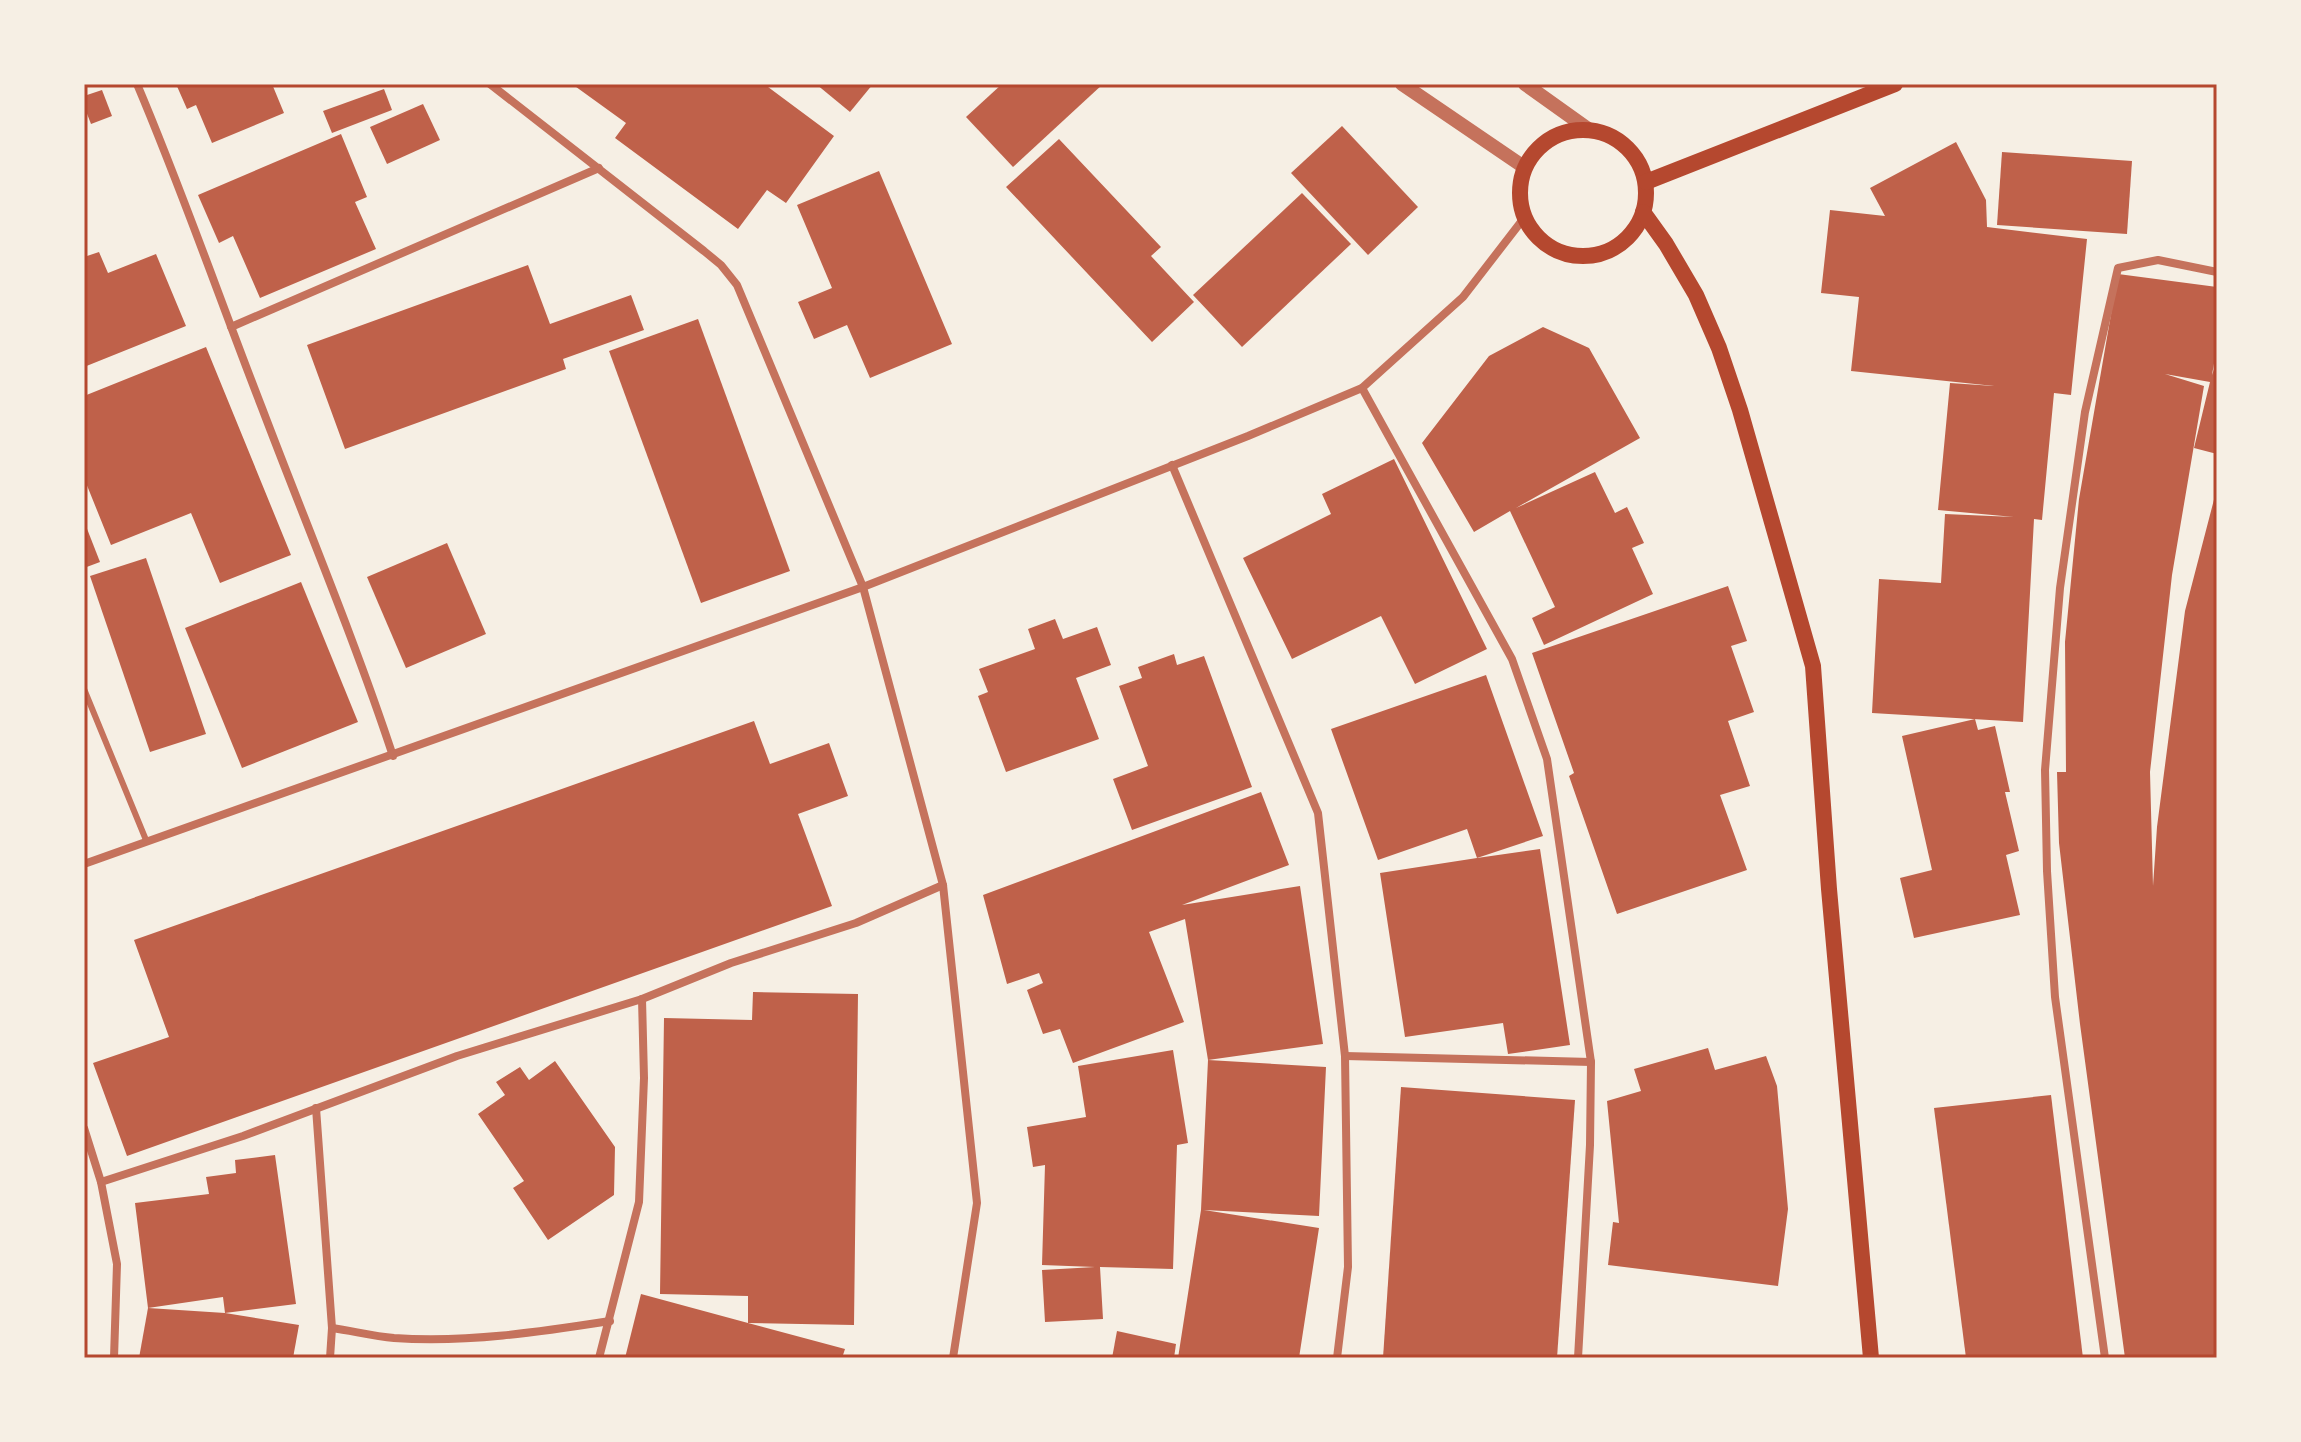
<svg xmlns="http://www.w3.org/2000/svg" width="2301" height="1442" font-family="'IBM Plex Sans',sans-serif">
  <rect width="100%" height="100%" fill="#f6efe4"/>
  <g fill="#bf614a">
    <path d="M 176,84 L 272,84 L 284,113 L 212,143 L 196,105 L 187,109 Z"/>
    <path d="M 572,84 L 764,84 L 834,136 L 786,203 L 767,190 L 738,229 L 615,138 L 626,123 Z"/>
    <path d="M 816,84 L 873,84 L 850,112 Z"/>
    <path d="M 1002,84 L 1103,84 L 1013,167 L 966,117 Z"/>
    <path d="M 384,89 L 392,110 L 332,133 L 323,111 Z"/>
    <path d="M 102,90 L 112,116 L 91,124 L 84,106 L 84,96 Z"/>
    <path d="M 423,104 L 440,140 L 387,164 L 370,127 Z"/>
    <path d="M 1342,126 L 1418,207 L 1368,255 L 1291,173 Z"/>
    <path d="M 341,134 L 367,197 L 355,202 L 376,249 L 260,298 L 233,236 L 219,243 L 198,195 Z"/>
    <path d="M 1059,139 L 1161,247 L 1151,256 L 1194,302 L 1152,342 L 1006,187 Z"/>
    <path d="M 1956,142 L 1986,200 L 1987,227 L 2087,239 L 2071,395 L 2054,393 L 2042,520 L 2034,519 L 2023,722 L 1872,713 L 1879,579 L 1941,583 L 1945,514 L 2014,517 L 1938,510 L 1950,383 L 1994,386 L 1851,371 L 1859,297 L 1821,293 L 1830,210 L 1885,216 L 1870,188 Z"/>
    <path d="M 2002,152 L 2132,161 L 2127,234 L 1997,225 Z"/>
    <path d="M 879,171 L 952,344 L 870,378 L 847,325 L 814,339 L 798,302 L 832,288 L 797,205 Z"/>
    <path d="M 1302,193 L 1351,244 L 1242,347 L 1193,295 Z"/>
    <path d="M 99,252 L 108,273 L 156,254 L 186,326 L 84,367 L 84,257 Z"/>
    <path d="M 528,265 L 550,324 L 631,295 L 644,330 L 563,359 L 566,369 L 345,449 L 307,345 Z"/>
    <path d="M 2118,274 L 2217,287 L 2217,346 L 2212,375 L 2217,361 L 2217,454 L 2194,448 L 2210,382 L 2165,374 L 2204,386 L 2172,575 L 2150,772 L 2153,886 L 2157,827 L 2185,611 L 2217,488 L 2217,1358 L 2125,1358 L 2080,1024 L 2059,843 L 2057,772 L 2066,772 L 2065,642 L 2079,499 Z"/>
    <path d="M 698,319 L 790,571 L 701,603 L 609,351 Z"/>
    <path d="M 1543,327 L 1589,348 L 1640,438 L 1516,508 L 1595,472 L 1615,513 L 1627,507 L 1644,543 L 1632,548 L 1653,594 L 1544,645 L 1532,618 L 1555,607 L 1510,511 L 1474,532 L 1422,443 L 1489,356 Z"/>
    <path d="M 206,347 L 291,555 L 220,583 L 191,513 L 111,545 L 84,478 L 84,396 Z"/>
    <path d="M 1394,459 L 1487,649 L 1415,684 L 1381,616 L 1292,659 L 1243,558 L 1331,514 L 1322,494 Z"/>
    <path d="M 84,521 L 100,562 L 84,568 Z"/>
    <path d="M 447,543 L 486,634 L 406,668 L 367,577 Z"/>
    <path d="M 146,558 L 206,734 L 150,752 L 90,576 Z"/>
    <path d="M 301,582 L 358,722 L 242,768 L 185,628 Z"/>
    <path d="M 1728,586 L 1747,641 L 1731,646 L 1754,712 L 1728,721 L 1750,786 L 1720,795 L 1747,870 L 1617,914 L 1569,776 L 1574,773 L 1532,653 Z"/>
    <path d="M 1055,619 L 1063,639 L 1097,627 L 1111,665 L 1076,678 L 1099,739 L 1006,772 L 978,696 L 988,692 L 979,669 L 1035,649 L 1028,629 Z"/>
    <path d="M 1174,654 L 1177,665 L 1204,656 L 1252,787 L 1132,830 L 1113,779 L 1148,766 L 1119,686 L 1142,678 L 1138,667 Z"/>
    <path d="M 1486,675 L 1543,836 L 1477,858 L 1540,849 L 1570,1045 L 1508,1054 L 1503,1023 L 1405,1037 L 1380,873 L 1477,858 L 1467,829 L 1378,860 L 1331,729 Z"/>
    <path d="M 1975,719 L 1978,730 L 1995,726 L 2010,792 L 2005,792 L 2019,851 L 2006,855 L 2020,915 L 1914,938 L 1900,878 L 1932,870 L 1902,736 Z"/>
    <path d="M 754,721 L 770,764 L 829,743 L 848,796 L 798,814 L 832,906 L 127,1156 L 93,1063 L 169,1037 L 134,940 Z"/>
    <path d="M 1261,792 L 1289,865 L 1182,905 L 1300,886 L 1323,1044 L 1208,1060 L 1185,919 L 1149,932 L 1184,1022 L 1073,1063 L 1060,1029 L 1043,1034 L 1027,990 L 1043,983 L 1039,973 L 1007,984 L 983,895 Z"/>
    <path d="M 753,992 L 858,994 L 854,1325 L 748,1323 L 845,1349 L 842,1358 L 625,1358 L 641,1294 L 748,1323 L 748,1296 L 660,1294 L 664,1018 L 752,1020 Z"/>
    <path d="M 1708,1048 L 1715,1070 L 1766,1056 L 1777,1086 L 1788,1209 L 1778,1286 L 1608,1265 L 1613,1222 L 1619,1223 L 1607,1101 L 1641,1091 L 1634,1069 Z"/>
    <path d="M 1173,1050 L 1188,1143 L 1177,1145 L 1173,1269 L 1100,1267 L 1103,1319 L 1045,1322 L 1042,1270 L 1095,1267 L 1042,1265 L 1045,1165 L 1033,1167 L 1027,1127 L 1086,1117 L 1078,1066 Z"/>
    <path d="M 1208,1060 L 1326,1067 L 1319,1216 L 1204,1210 L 1319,1228 L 1299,1358 L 1178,1358 L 1201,1210 Z"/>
    <path d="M 555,1061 L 615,1147 L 614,1195 L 548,1240 L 513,1188 L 524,1181 L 478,1114 L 505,1095 L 496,1082 L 520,1067 L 529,1080 Z"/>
    <path d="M 1401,1087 L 1575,1100 L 1557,1358 L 1383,1358 Z"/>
    <path d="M 2051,1095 L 2083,1358 L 1966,1358 L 1934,1108 Z"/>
    <path d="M 275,1155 L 296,1304 L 225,1313 L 223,1297 L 148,1308 L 135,1203 L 209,1194 L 206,1177 L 236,1173 L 235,1160 Z"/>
    <path d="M 148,1308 L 225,1313 L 299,1325 L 293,1358 L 139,1358 Z"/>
    <path d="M 1117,1331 L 1176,1344 L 1174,1358 L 1112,1358 Z"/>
  </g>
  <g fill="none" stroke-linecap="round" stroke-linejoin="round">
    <path stroke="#c5725c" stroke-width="6" d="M 84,689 L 146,840"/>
    <g stroke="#c5725c" stroke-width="8">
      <path d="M 137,84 C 182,190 220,300 262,408 C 306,524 354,638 393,756"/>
      <path d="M 490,84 L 704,251 L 721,265 L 737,285 L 863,587 L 943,885 L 977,1203 L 953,1358"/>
      <path d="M 231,327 L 599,168"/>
      <path d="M 1362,388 L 1512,659 L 1547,759 L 1591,1062 L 1590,1145 L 1578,1358"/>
      <path d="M 1172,465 L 1318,813 L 1345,1056 L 1348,1267 L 1337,1358"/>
      <path d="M 84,864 L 863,587 L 1248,436 L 1362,388 L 1463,297 L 1524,218"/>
      <path d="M 1345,1056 L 1591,1062"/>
      <path d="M 316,1108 L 332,1328 L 330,1358"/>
      <path d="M 84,1128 L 101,1182 L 117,1264 L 114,1358"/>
      <path d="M 101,1182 L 243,1136 L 457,1056 L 642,999 L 731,963 L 856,923 L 943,885"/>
      <path d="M 332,1328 C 353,1331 373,1336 394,1338 C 467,1343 539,1332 610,1321"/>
      <path d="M 599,1358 L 639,1202 L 644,1078 L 642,999"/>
      <path d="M 2105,1358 L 2055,997 L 2047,871 L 2045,770 L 2060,588 L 2085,412 L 2118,268 L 2158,260 L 2217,272"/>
    </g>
    <g stroke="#c5725c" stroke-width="14">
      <path d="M 1402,84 L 1524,167"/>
      <path d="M 1525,84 L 1588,129"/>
    </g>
    <g stroke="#b5482f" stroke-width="16">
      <circle cx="1583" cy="193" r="63"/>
      <path d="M 1646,182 L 1895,84"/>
      <path d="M 1643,212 L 1666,244 L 1696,295 L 1719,348 L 1740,410 L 1813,666 L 1829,889 L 1871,1358"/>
    </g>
  </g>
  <rect width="2301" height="1442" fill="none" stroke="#f6efe4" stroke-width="172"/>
  <rect x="86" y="86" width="2129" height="1270" fill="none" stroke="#b5482f" stroke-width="3"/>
</svg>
